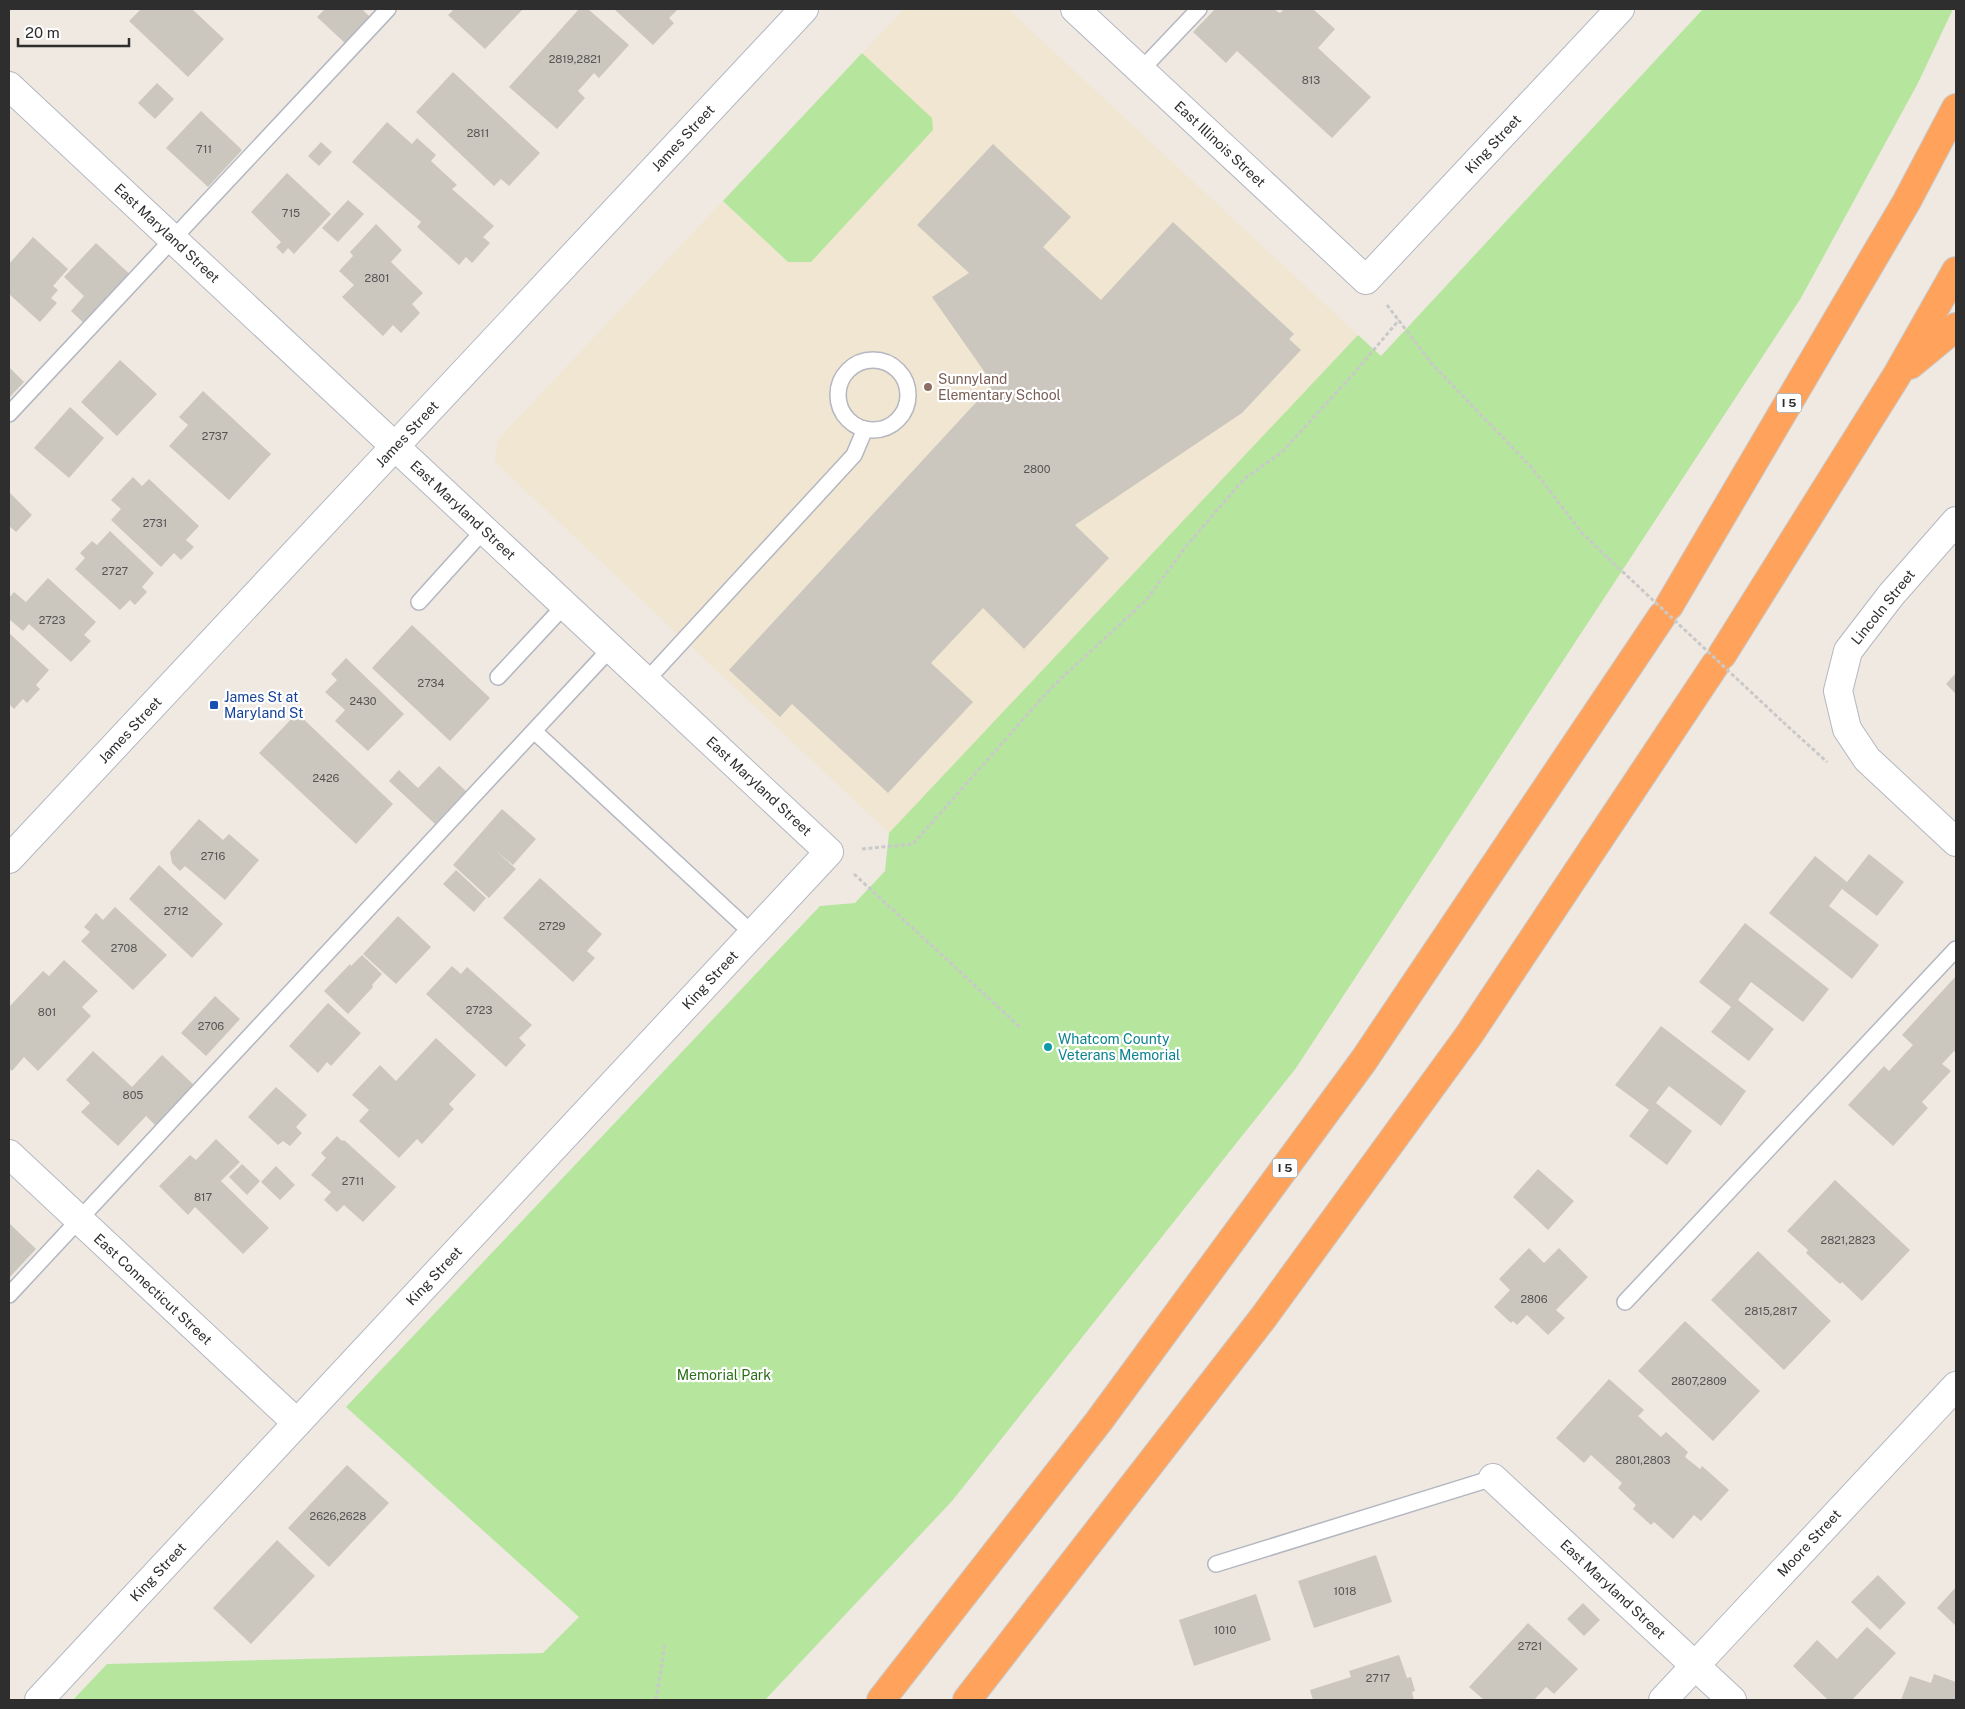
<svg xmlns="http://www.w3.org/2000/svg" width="1965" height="1709" font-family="'Public Sans',sans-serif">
  <rect width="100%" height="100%" fill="#efe9e1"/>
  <path fill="#f0e6d1" d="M 904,9 L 1008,9 L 1358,335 L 889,833 L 495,462 L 498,439 Z"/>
  <g fill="#b6e59e">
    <path d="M 1703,9 L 1953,9 L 1918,83 L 1801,298 L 1296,1068 L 952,1501 L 765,1700 L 73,1700 L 107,1664 L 543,1653 L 579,1617 L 346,1407 L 820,906 L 855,903 L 885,871 L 889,833 L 1358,335 L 1381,356 Z"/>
    <path d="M 862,53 L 932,118 L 933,130 L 811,262 L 788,262 L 723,201 Z"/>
  </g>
  <g fill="#cbc7bf">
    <path d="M 141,9 L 192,9 L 224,39 L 188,77 L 129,21 Z"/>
    <path d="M 325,9 L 362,9 L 370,17 L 346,44 L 317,17 Z"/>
    <path d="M 454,9 L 523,9 L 485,49 L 448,15 Z"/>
    <path d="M 579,9 L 588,9 L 629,45 L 599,78 L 594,73 L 578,91 L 585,98 L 557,129 L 509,87 Z"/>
    <path d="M 614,9 L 678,9 L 669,18 L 674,23 L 653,45 Z"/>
    <path d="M 1215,9 L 1274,9 L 1280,13 L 1284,9 L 1313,9 L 1335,29 L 1318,48 L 1371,97 L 1332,138 L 1237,51 L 1226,63 L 1193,32 Z"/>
    <path d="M 453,72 L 540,153 L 509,186 L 501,179 L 494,186 L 416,112 Z"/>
    <path d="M 157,83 L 174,99 L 155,119 L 138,103 Z"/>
    <path d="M 201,111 L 242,150 L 208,187 L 166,148 Z"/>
    <path d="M 387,122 L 412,144 L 417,138 L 436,155 L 431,161 L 457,185 L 452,189 L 494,226 L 483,237 L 490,243 L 472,263 L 466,257 L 459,265 L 417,227 L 421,222 L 352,162 Z"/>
    <path d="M 321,142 L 332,152 L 319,166 L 308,156 Z"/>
    <path d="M 993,144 L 1071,217 L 1043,247 L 1101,300 L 1173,222 L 1294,334 L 1289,339 L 1301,350 L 1242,413 L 1075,525 L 1109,558 L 1024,649 L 983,608 L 931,663 L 973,702 L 888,793 L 792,704 L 780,717 L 729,670 L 993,384 L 932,297 L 969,273 L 917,225 Z"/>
    <path d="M 287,173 L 331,214 L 294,254 L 288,248 L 283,254 L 276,247 L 281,242 L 251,212 Z"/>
    <path d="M 348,200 L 364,214 L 338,242 L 322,228 Z"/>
    <path d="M 376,224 L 402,250 L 391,262 L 423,293 L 412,304 L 420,313 L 401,333 L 393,325 L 383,336 L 342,297 L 354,285 L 339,271 L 353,256 L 350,252 Z"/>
    <path d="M 33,237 L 68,269 L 53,286 L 58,290 L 51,298 L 57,303 L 40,322 L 9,294 L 9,264 Z"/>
    <path d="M 96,243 L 134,278 L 88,327 L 71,311 L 84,296 L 64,277 Z"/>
    <path d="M 120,360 L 157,394 L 117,436 L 81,402 Z"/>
    <path d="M 9,367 L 24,382 L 9,398 Z"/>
    <path d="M 203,391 L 271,454 L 229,500 L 169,446 L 188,425 L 179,417 Z"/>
    <path d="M 70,407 L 104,438 L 69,478 L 34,448 Z"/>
    <path d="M 133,477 L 142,486 L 149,479 L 199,526 L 186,540 L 194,547 L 181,560 L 174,553 L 161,567 L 111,520 L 121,509 L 111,500 Z"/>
    <path d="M 9,492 L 32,515 L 16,532 L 9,526 Z"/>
    <path d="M 110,531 L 154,573 L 142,587 L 147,592 L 135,605 L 130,600 L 120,610 L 75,569 L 85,558 L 80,553 L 92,541 L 97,545 Z"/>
    <path d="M 48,578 L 96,622 L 84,635 L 91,641 L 71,662 L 29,624 L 23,631 L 9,619 L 9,598 L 14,592 L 26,602 Z"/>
    <path d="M 412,625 L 490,698 L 450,741 L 372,668 Z"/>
    <path d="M 9,633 L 49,670 L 36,685 L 40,689 L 27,703 L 23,699 L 14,709 L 9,704 Z"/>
    <path d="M 346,658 L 404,714 L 368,751 L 335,721 L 345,710 L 325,692 L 337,680 L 331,674 Z"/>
    <path d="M 1956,673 L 1956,694 L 1946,684 Z"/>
    <path d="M 297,713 L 393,804 L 356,844 L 259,753 Z"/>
    <path d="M 439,766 L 466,791 L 435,824 L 389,781 L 399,770 L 418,788 Z"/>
    <path d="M 502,809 L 536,839 L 513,865 L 495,850 L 516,869 L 489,898 L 453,865 Z"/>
    <path d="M 199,819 L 223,840 L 229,834 L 259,860 L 225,900 L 185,866 L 180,871 L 172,863 L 170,852 Z"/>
    <path d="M 1869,854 L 1904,882 L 1877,916 L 1842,889 L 1829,906 L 1879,945 L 1852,979 L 1769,913 L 1815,856 L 1847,882 Z"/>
    <path d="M 159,865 L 223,924 L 192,958 L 129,899 Z"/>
    <path d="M 456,870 L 486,898 L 474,912 L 443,884 Z"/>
    <path d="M 540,878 L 602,934 L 587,951 L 595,958 L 573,982 L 503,918 Z"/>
    <path d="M 115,907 L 167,955 L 133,990 L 81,941 L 90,932 L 84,927 L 96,913 L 103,920 Z"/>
    <path d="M 398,916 L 431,947 L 396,984 L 363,954 Z"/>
    <path d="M 1745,923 L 1829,989 L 1803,1022 L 1751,982 L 1738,1000 L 1774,1029 L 1749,1061 L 1711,1032 L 1731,1007 L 1699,982 Z"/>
    <path d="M 362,955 L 382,974 L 372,985 L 373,987 L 348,1014 L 324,991 L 350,964 L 351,966 Z"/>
    <path d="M 64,960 L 98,991 L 82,1007 L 91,1016 L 38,1071 L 24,1057 L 12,1071 L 9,1068 L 9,1007 L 43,971 L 49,976 Z"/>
    <path d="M 452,966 L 461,974 L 467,967 L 532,1025 L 519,1038 L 526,1045 L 506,1067 L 426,994 Z"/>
    <path d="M 1956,976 L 1956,1053 L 1954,1051 L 1942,1064 L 1951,1071 L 1922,1102 L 1928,1108 L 1893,1146 L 1848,1105 L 1884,1066 L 1889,1071 L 1913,1045 L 1902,1035 Z"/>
    <path d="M 215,996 L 240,1019 L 206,1056 L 181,1033 Z"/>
    <path d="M 328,1003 L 361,1033 L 331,1066 L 327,1062 L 318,1073 L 289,1046 Z"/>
    <path d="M 1661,1026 L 1746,1091 L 1721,1126 L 1669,1086 L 1656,1103 L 1692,1131 L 1667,1165 L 1629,1136 L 1649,1110 L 1615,1085 Z"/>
    <path d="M 436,1038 L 476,1075 L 449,1104 L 454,1109 L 422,1144 L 417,1139 L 399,1158 L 359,1121 L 369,1110 L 352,1095 L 380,1065 L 396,1081 Z"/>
    <path d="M 93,1051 L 132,1087 L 162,1055 L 194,1085 L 156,1126 L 146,1116 L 118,1146 L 81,1112 L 90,1103 L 66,1080 Z"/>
    <path d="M 276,1087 L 307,1115 L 296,1127 L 302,1133 L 290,1146 L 283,1141 L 278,1145 L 248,1117 Z"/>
    <path d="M 337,1136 L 342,1141 L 344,1140 L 396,1187 L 363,1222 L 344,1205 L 337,1212 L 324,1200 L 331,1192 L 311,1175 L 326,1158 L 321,1153 Z"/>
    <path d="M 216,1139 L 240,1162 L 221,1181 L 269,1228 L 243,1254 L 195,1207 L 188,1215 L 159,1186 L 190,1155 L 196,1160 Z"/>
    <path d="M 242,1164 L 260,1181 L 247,1195 L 229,1177 Z"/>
    <path d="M 276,1166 L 295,1185 L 280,1200 L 261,1182 Z"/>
    <path d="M 1538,1169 L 1574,1201 L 1548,1230 L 1513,1197 Z"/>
    <path d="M 1835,1180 L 1910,1250 L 1862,1301 L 1842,1282 L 1840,1284 L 1806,1253 L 1808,1250 L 1787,1231 Z"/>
    <path d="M 9,1223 L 36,1249 L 9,1278 Z"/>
    <path d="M 1529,1248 L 1544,1263 L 1559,1248 L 1588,1277 L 1556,1310 L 1565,1318 L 1548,1335 L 1527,1315 L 1517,1325 L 1513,1321 L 1511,1323 L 1494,1307 L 1510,1290 L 1499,1279 Z"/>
    <path d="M 1758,1251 L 1831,1321 L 1784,1370 L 1711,1300 Z"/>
    <path d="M 1685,1321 L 1760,1391 L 1713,1441 L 1638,1371 Z"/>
    <path d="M 1609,1379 L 1644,1410 L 1638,1416 L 1661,1437 L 1666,1432 L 1688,1452 L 1685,1457 L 1700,1469 L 1702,1466 L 1729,1490 L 1701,1521 L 1694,1515 L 1673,1539 L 1654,1522 L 1651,1525 L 1633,1509 L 1636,1505 L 1618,1488 L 1622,1483 L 1591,1455 L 1584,1463 L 1556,1438 Z"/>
    <path d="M 347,1465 L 389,1503 L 329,1567 L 288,1528 Z"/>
    <path d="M 277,1540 L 315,1576 L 251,1644 L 213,1608 Z"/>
    <path d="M 1376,1555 L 1392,1602 L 1314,1628 L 1298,1581 Z"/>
    <path d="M 1878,1575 L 1906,1603 L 1880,1630 L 1851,1602 Z"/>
    <path d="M 1956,1587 L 1956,1626 L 1937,1608 Z"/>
    <path d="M 1256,1594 L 1271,1640 L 1194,1666 L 1179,1620 Z"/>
    <path d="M 1583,1603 L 1600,1620 L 1584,1636 L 1567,1619 Z"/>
    <path d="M 1528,1623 L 1578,1669 L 1554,1694 L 1546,1687 L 1534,1700 L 1484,1700 L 1469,1687 Z"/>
    <path d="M 1867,1627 L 1896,1653 L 1852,1700 L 1828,1700 L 1793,1666 L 1817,1640 L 1837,1659 Z"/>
    <path d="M 1399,1655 L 1407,1678 L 1411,1677 L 1415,1691 L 1412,1692 L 1414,1700 L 1313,1700 L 1310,1690 L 1351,1677 L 1349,1671 Z"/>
    <path d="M 1934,1674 L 1956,1682 L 1956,1700 L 1901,1700 L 1910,1676 L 1931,1683 Z"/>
  </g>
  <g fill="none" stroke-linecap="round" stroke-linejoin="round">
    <g stroke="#b4b7c1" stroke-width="18">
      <g id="service">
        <path d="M 1141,70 L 1199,9"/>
        <circle cx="873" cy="395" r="35"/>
        <path d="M 9,414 L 388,9"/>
        <path d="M 419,602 L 484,530"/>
        <path d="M 498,677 L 565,605"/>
        <path d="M 646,681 L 854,455 L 865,429"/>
        <path d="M 534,731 L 753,934"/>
        <path d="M 9,1295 L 611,648"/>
        <path d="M 1625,1302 L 1956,949"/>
        <path d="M 1216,1564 L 1493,1478"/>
      </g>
    </g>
    <g stroke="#b4b7c1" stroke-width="30">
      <g id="minor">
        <path d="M 1075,9 L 1366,280 L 1620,9"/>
        <path d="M 9,86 L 829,852 L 39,1700"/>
        <path d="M 1956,521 L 1891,595 L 1848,651 L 1838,691 L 1847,729 L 1867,759 L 1956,842"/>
        <path d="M 9,1154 L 297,1423"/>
        <path d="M 1493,1478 L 1732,1700"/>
        <path d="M 1663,1700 L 1956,1386"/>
      </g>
    </g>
    <g stroke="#b4b7c1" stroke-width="30">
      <path id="secondary" d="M 9,859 L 804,9"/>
    </g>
    <g stroke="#c9c9c9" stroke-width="30">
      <g id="motorway">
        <path d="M 1910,365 L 1956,327"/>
        <path d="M 1669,606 L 1907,201 L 1956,108"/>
        <path d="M 1722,655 L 1897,375 L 1956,271"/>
        <path d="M 881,1700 L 1099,1421 L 1364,1060 L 1662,616"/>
        <path d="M 967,1700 L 1263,1318 L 1469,1035 L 1715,665"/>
      </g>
    </g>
    <g stroke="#c9c9c9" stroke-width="3" stroke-dasharray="4 2.5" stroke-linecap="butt">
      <path d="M 1387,305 L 1432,364 L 1533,469 L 1582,533 L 1608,558"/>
      <path d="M 1783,722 L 1827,762"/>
      <path d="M 862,849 L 913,844 L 1051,688 L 1146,600 L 1188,544 L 1244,479 L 1282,452 L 1355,372 L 1399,320"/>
      <path d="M 854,874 L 1021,1028"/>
      <path d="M 656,1700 L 665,1645"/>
    </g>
    <use href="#service" stroke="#fff" stroke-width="15"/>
    <use href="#minor" stroke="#fff" stroke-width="28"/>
    <use href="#secondary" stroke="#fff" stroke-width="28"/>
    <use href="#motorway" stroke="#ffa35c" stroke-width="28"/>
    <path stroke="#c9c9c9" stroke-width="3" stroke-dasharray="4 2.5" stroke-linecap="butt" d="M 1608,558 L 1783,722"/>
  </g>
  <circle fill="#8d6e63" stroke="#fff" stroke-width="2" cx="928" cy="387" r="5"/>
  <rect fill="#1a4fb4" stroke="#fff" stroke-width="2" x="209" y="700" width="10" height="10" rx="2.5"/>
  <circle fill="#0f9aa8" stroke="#fff" stroke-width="2" cx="1048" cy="1047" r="5"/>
  <g text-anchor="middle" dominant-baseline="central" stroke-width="4.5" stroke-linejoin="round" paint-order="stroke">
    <g font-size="11" fill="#555452">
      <text x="575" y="59">2819,2821</text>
      <text x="1311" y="80">813</text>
      <text x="478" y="133">2811</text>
      <text x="204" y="149">711</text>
      <text x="291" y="213">715</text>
      <text x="377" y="278">2801</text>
      <text x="215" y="436">2737</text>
      <text x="1037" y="469">2800</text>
      <text x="155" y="523">2731</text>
      <text x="115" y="571">2727</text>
      <text x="52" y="620">2723</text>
      <text x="431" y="683">2734</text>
      <text x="363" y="701">2430</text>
      <text x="326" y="778">2426</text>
      <text x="213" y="856">2716</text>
      <text x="176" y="911">2712</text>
      <text x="552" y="926">2729</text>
      <text x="124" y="948">2708</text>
      <text x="479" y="1010">2723</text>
      <text x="47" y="1012">801</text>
      <text x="211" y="1026">2706</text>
      <text x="133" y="1095">805</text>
      <text x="353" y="1181">2711</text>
      <text x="203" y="1197">817</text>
      <text x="1848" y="1240">2821,2823</text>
      <text x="1534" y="1299">2806</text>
      <text x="1771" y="1311">2815,2817</text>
      <text x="1699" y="1381">2807,2809</text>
      <text x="1643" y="1460">2801,2803</text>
      <text x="338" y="1516">2626,2628</text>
      <text x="1345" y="1591">1018</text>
      <text x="1225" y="1630">1010</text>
      <text x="1530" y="1646">2721</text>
      <text x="1378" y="1678">2717</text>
    </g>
    <g fill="#fff" stroke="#6d6d6d" stroke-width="1">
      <rect x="1776.5" y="393.5" width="25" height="19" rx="4"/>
      <rect x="1272.5" y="1158.5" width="25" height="19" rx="4"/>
    </g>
    <g font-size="12" font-weight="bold" fill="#2e2e2e">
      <text x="1789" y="403">I 5</text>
      <text x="1285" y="1168">I 5</text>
    </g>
    <g font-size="14" fill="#2e2e2e" stroke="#fff">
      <text transform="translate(683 138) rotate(-47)">James Street</text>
      <text transform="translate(1220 144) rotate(43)">East Illinois Street</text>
      <text transform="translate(1493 144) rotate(-47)">King Street</text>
      <text transform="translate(167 233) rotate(43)">East Maryland Street</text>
      <text transform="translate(407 434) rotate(-47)">James Street</text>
      <text transform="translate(463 510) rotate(43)">East Maryland Street</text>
      <text transform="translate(1883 607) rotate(-51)">Lincoln Street</text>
      <text transform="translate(130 730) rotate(-47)">James Street</text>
      <text transform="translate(759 786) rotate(43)">East Maryland Street</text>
      <text transform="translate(710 980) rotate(-47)">King Street</text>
      <text transform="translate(434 1276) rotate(-47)">King Street</text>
      <text transform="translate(153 1289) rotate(43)">East Connecticut Street</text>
      <text transform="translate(1809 1543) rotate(-47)">Moore Street</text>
      <text transform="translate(158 1572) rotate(-47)">King Street</text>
      <text transform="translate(1613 1589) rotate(43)">East Maryland Street</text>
    </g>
    <g font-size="14" fill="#785e54" stroke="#fff" text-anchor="start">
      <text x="938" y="379">Sunnyland<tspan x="938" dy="16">Elementary School</tspan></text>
    </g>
    <g font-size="14" fill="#164399" stroke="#fff" text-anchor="start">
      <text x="224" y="697">James St at<tspan x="224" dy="16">Maryland St</tspan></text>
    </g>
    <g font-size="14" fill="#0d838f" stroke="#fff" text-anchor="start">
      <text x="1058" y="1039">Whatcom County<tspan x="1058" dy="16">Veterans Memorial</tspan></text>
    </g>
    <g font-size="14" fill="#2c6e1b" stroke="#fff">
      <text x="724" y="1375">Memorial Park</text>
    </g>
  </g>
  <rect width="1965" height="1709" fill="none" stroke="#2e2e2e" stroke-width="20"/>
  <path d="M18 38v8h111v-8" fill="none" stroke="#2e2e2e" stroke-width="2.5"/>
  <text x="25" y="38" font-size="15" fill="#2e2e2e" stroke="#ffffff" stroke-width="4" paint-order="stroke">20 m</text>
</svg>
